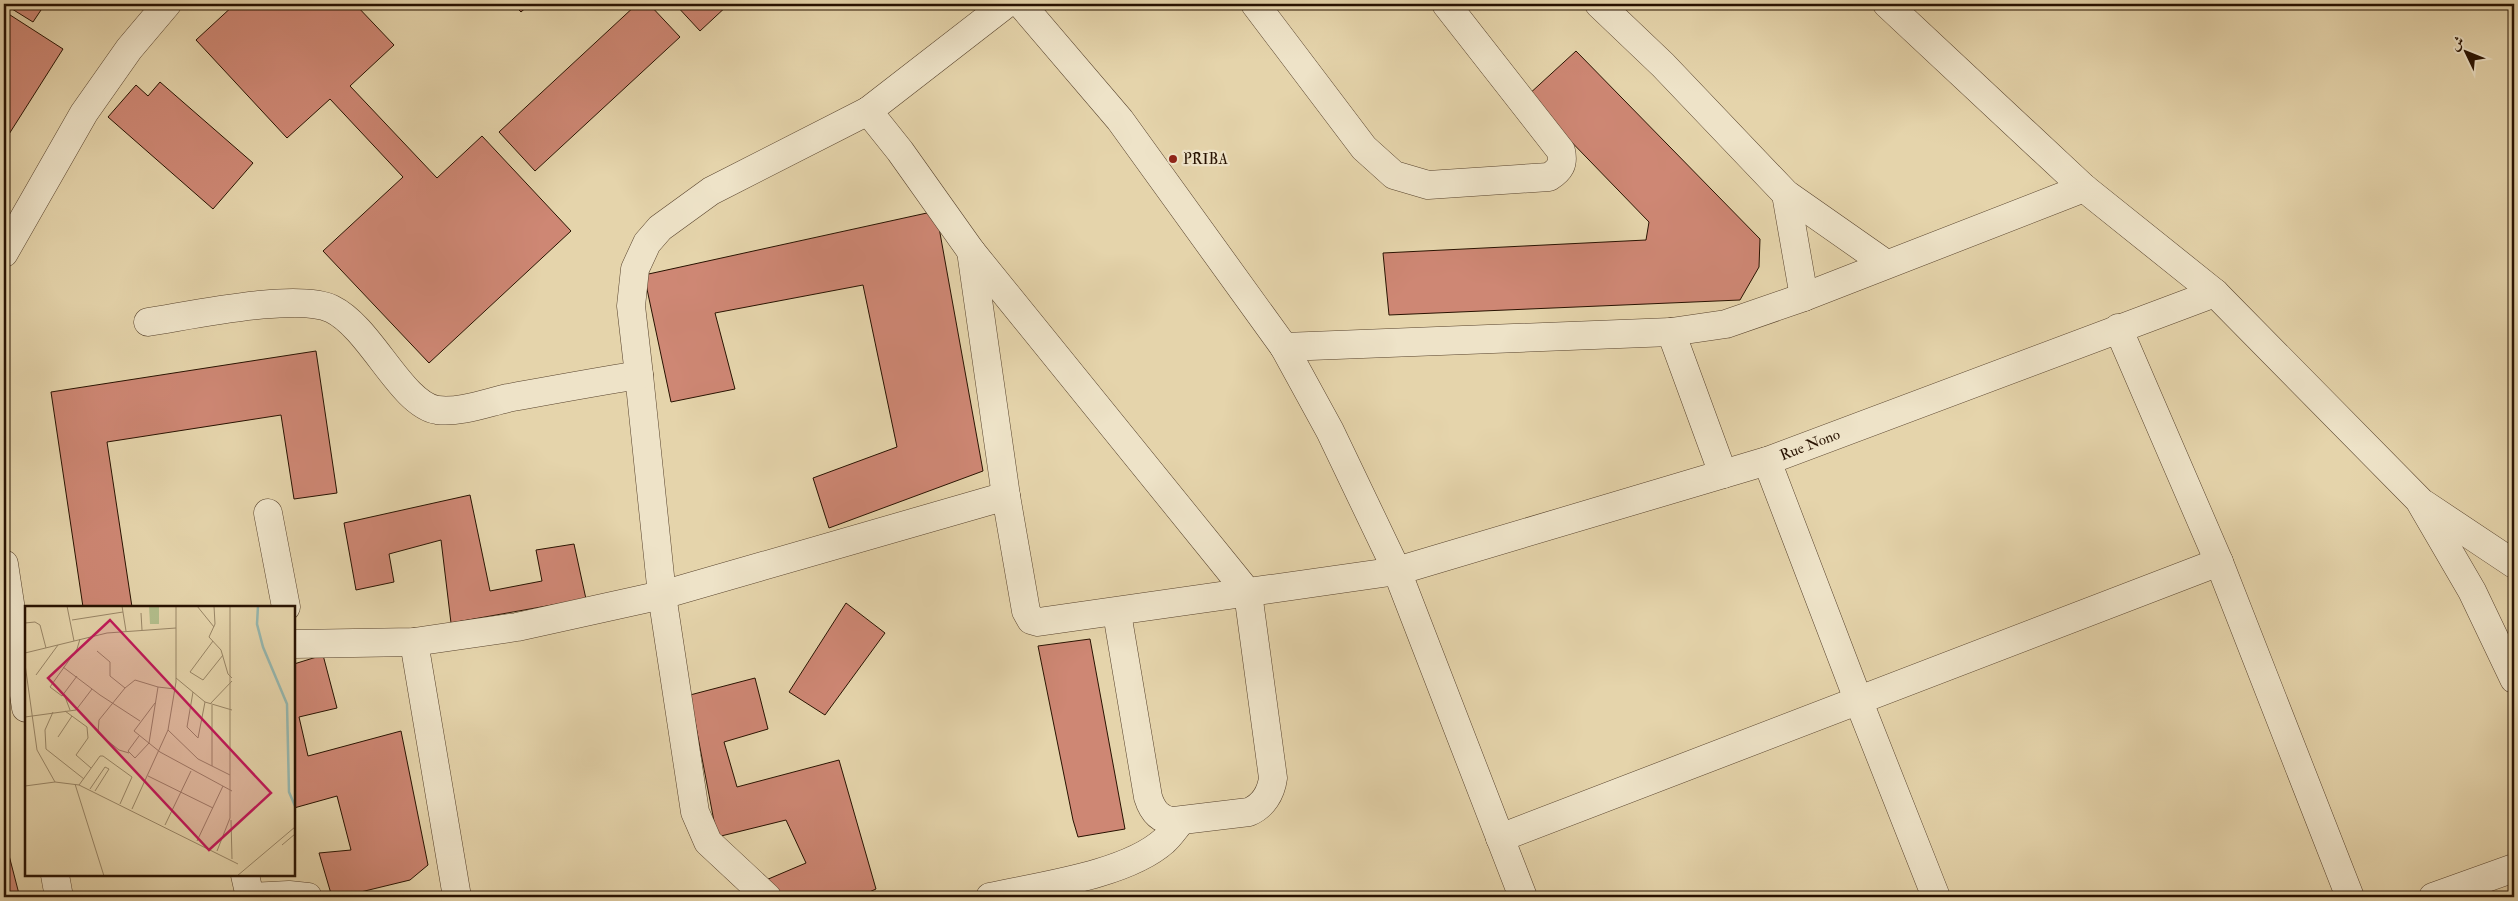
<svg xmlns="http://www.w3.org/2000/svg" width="2518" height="901" font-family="'IM FELL Double Pica',Amiri,serif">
  <rect width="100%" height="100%" fill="#e5d4ab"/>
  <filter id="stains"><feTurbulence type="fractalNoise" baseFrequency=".004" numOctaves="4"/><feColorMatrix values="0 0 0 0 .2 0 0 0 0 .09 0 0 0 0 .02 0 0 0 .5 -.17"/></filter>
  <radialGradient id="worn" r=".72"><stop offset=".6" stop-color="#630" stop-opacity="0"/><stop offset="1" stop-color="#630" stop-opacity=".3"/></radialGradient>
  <g fill="#ce8774" stroke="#281201">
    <path d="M 4,4 L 45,4 L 33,22 Z"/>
    <path d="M 235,4 L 355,4 L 394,45 L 350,86 L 437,178 L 482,136 L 571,231 L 429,363 L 323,251 L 403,177 L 330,99 L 287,138 L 196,40 Z"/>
    <path d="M 513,4 L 530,4 L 521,12 Z"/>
    <path d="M 637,4 L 649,4 L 680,37 L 535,171 L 499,132 Z"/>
    <path d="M 675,4 L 729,4 L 700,31 Z"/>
    <path d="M 7,13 L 63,49 L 4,142 L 4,18 Z"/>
    <path d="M 1576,51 L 1760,239 L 1759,267 L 1740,300 L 1389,315 L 1383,253 L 1646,240 L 1649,222 L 1527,96 Z"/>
    <path d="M 160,82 L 253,163 L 213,209 L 108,117 L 136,85 L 148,96 Z"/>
    <path d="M 936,211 L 983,471 L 829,528 L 813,478 L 897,447 L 863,285 L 715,313 L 735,389 L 671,402 L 644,275 Z"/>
    <path d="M 316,351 L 337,493 L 294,499 L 281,415 L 107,442 L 132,607 L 83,607 L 51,392 Z"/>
    <path d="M 470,495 L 490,591 L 542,581 L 536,550 L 574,544 L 586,599 L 451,623 L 441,540 L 389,554 L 394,582 L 356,590 L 344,523 Z"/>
    <path d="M 846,603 L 885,633 L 825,715 L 789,692 Z"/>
    <path d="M 1090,639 L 1125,829 L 1078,837 L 1073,820 L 1038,646 Z"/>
    <path d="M 323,655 L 337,708 L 299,717 L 308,756 L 401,731 L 428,865 L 410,880 L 340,897 L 332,897 L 319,853 L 351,850 L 337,796 L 294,808 L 294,664 Z"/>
    <path d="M 755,678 L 768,729 L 724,742 L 737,787 L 839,760 L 876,889 L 858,897 L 777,897 L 766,880 L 806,863 L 786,820 L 717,837 L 690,695 Z"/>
    <path d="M 4,836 L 19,894 L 5,897 L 4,897 Z"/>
  </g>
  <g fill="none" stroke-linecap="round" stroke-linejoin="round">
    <g stroke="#57422c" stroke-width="29">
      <g id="minor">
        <path d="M 1006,4 L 868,111 L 900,151 L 971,251 L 1248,593 L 1273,778 C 1271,793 1263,806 1249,812 L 1174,821 C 1159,820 1152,810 1148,797 L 1117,613"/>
        <path d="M 1255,4 L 1364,148 L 1394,175 L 1428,185 L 1549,177 C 1560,170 1564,164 1561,151 L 1446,4"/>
        <path d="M 1599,4 L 1663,65 L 1786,194 L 1886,264"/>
        <path d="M 1887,4 L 2084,188 L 2215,293 L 2419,500 L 2472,591 L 2514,679"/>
        <path d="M 1786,194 L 1804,297"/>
        <path d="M 971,251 L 1006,496 L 1026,611 L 1031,620 L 1038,622 L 1397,571 L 1767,461 L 2215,293"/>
        <path d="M 4,253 L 84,113 L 129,49 L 167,4"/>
        <path d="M 148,322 C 189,316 297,292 332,309 C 371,328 401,404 437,410 C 460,413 486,403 508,398 C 552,390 595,382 639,375 L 662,595 L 695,812 L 708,842 L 767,897"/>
        <path d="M 2118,328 L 2219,562 L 2350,897"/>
        <path d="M 1671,332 L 1723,474"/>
        <path d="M 1284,347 L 1671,332 L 1726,324 L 1804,297 L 2084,188"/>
        <path d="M 639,375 L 631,306 L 635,269 L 647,243 L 660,228 L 711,191 L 868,111"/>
        <path d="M 1767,461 L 1859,702 L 1936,897"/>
        <path d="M 2424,504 L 2514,564"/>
        <path d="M 268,513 L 286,607"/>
        <path d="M 4,564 L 26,708"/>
        <path d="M 414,642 L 457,897"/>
        <path d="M 294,644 L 414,642 L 517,627 L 662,595 L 1006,496"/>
        <path d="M 1500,838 L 2219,562"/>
        <path d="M 55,875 L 59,897"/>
        <path d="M 245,875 L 250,897 L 289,895 L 308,897"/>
        <path d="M 990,897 C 1039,886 1126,875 1164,841 C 1170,836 1175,828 1181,821"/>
      </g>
    </g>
    <g stroke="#57422c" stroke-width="29">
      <g id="tertiary">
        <path d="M 1021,4 L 1120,120 L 1284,347 L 1330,431 L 1397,571 L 1523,897"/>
        <path d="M 2433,897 L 2514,868"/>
      </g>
    </g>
    <use href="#minor" stroke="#eee3c8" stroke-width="28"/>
    <use href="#tertiary" stroke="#eee3c8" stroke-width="28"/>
  </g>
  <circle fill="#8f2418" stroke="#eee3c8" stroke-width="2" cx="1173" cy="159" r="5"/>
  <g text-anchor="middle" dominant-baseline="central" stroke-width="4.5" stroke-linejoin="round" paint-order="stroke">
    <g font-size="15" fill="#281201" stroke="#eee3c8" text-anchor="start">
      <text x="1183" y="159">PRIBA</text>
    </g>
    <g font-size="15" fill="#281201" stroke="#eee3c8">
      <text transform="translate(1810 445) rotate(-21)">Rue Nono</text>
    </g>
  </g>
  <g transform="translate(25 606)">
    <rect width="270" height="270" fill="#e5d4ab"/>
    <path d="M 124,0 L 134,0 L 134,18 L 125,18 Z" fill="#b2bd8b"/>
    <path fill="none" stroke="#96b7af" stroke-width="2.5" d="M 233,0 L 232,18 L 238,41 L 262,98 L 264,186 L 270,200"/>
    <path fill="none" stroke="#998667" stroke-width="1" d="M 42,0 L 49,35M 97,0 L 101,25M 172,0 L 189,21M 189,0 L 190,18 L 184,31 L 196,44 L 203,68 L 207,72M 116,7 L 117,24M 47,14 L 98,6M 0,17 L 10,16 L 15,19 L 21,42M 188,35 L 165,66 L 178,74 L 198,49M 72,45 L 85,56 L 85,70 L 100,82 L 74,114 L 73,127 L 94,144 L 104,147M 0,47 L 82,27 L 151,22M 0,58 L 12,144 L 30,176M 38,61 L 75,89 L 115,115M 11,69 L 33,39M 52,70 L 37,90 L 25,81 L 52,43 L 55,33M 151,72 L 180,96 L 207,104M 100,82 L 110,74 L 133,81M 168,86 L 162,121 L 173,132 L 180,96M 39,88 L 45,104M 130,97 L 109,125 L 135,146 L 207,185M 185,98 L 207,75M 187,99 L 187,160M 40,105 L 62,121 L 63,132 L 51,149 L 66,162M 28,106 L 20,124 L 21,143 L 59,173M 0,111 L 51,104 L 67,83M 143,124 L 173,153 L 205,169M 114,130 L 103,145 L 110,152 L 124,137 L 133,81 L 150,83M 33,131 L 47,110M 123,170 L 188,202M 50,178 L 79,270M 54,179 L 75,150 L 78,150 L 107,171 L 95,198M 0,180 L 30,176 L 54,179 L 213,258M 65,183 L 80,161 L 84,163 L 70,185M 107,203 L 143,124 L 151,76 L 151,0M 206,214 L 207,253M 140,219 L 166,165M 172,235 L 198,180M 257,239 L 270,228M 192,245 L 205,212 L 205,0M 212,270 L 270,221"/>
    <path fill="#c2185b" fill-opacity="0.15" stroke="#c2185b" stroke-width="2.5" d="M 85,14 L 246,187 L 184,244 L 23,72 Z"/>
    <rect width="270" height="270" fill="none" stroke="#281201" stroke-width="2.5"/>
  </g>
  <rect width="2518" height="901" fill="none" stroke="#e5d4ab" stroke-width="20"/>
  <rect x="5" y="5" width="2508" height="891" fill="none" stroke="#281201" stroke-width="2.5"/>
  <rect x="10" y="10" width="2498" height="881" fill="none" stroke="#281201"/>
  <g transform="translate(2466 52) rotate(313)" stroke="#eee3c8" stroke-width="4" paint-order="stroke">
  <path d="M0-4L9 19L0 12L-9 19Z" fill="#281201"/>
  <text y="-8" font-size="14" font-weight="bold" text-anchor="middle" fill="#281201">ش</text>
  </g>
  <rect width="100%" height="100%" filter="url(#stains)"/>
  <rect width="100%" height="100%" fill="url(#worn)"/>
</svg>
